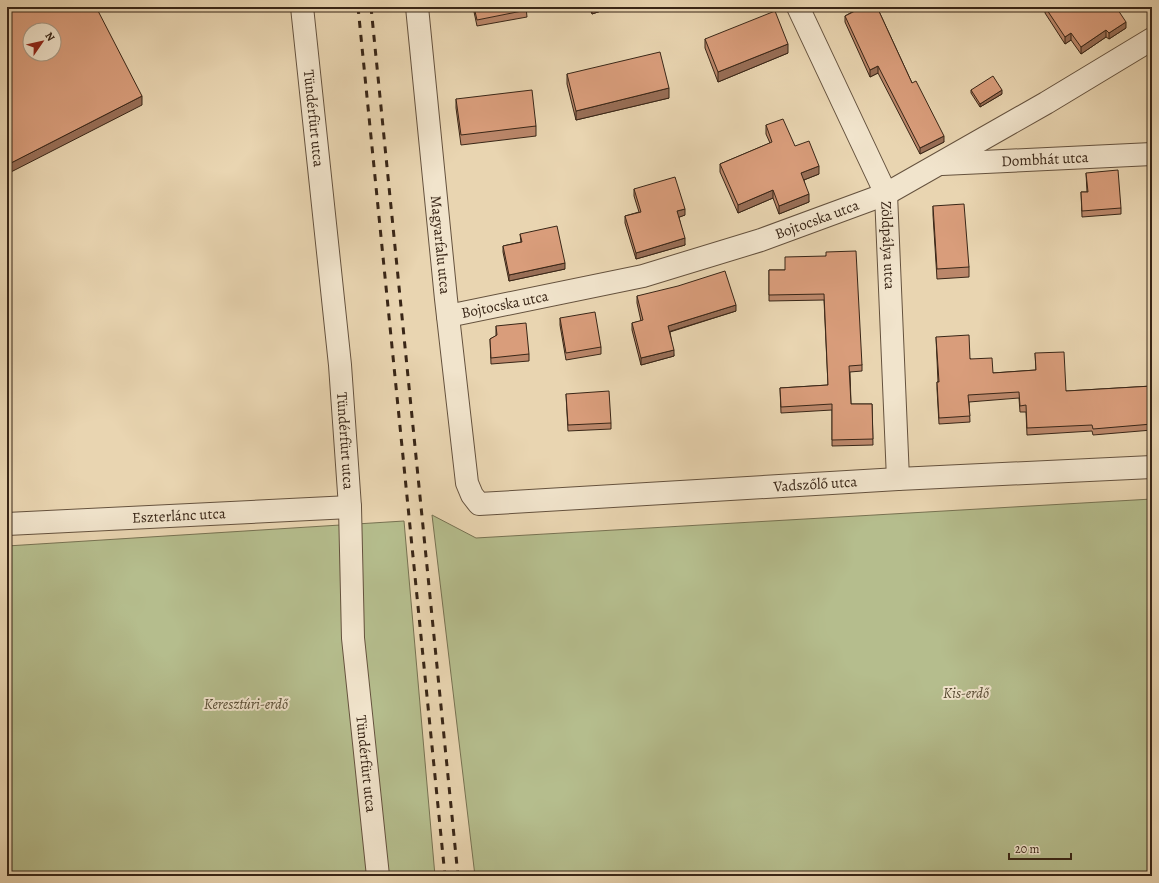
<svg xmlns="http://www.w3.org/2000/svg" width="1159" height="883" font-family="Alegreya,serif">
  <rect width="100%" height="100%" fill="#e9d5b1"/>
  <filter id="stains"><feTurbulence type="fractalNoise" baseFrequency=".005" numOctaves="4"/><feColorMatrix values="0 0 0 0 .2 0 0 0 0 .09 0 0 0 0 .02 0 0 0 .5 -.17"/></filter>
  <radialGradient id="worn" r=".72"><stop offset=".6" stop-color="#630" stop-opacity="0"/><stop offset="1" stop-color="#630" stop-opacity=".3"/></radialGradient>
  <g fill="#b5bd8d" stroke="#777252">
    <path d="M 1152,499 L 1152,876 L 475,876 L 432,515 L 476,538 Z"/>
    <path d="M 404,521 L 435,876 L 7,876 L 7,546 Z"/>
  </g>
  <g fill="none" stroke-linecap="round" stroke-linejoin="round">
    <g stroke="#65523e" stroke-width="24">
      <g id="minor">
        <path id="s1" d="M 302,7 L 340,365 L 350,507 L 353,638 L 378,876"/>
        <path id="s2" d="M 417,7 L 446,299 L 467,483 L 472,495 L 479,504 L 898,479 L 1152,467"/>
        <path id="s3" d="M 798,7 L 886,194 L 898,479"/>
        <path id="s4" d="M 942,164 L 1152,154"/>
        <path id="s5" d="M 448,316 L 643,276 L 761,240 L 886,194 L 1046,103 L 1152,39"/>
        <path id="s6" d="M 7,524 L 350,507"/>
      </g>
    </g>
    <use href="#minor" stroke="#f1e4cc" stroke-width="22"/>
    <g stroke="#392617" stroke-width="3" stroke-dasharray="7 7" stroke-linecap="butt">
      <path d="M 358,7 L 445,876"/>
      <path d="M 371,7 L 458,876"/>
    </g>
  </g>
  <g fill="#bb876a" stroke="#392617">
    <path d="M 473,7 L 526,7 L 527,17 L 477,26 Z"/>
    <path d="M 589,7 L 613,7 L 592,14 Z"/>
    <path d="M 850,7 L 877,7 L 912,83 L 944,142 L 920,154 L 878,73 L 870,77 L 845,22 L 845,16 L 852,12 Z"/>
    <path d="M 1045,7 L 1126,28 L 1109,39 L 1106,37 L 1081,54 L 1071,40 L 1065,44 L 1045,13 Z"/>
    <path d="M 705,39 L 788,53 L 718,82 L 705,48 Z"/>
    <path d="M 567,74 L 669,98 L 576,120 L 567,84 Z"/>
    <path d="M 971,90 L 1002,94 L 980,107 L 971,93 Z"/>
    <path d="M 456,99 L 536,126 L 536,136 L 461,145 L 456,108 Z"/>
    <path d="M 766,125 L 795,146 L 819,174 L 804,180 L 809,202 L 779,214 L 773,198 L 738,213 L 720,172 L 720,164 L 770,143 L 766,134 Z"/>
    <path d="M 1086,173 L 1121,208 L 1121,214 L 1082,217 L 1081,192 L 1087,192 Z"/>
    <path d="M 634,189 L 685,215 L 679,217 L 685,245 L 636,259 L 625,223 L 625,216 L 639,212 L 634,196 Z"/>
    <path d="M 933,206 L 969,267 L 969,277 L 937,279 L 933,215 Z"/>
    <path d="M 520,234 L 565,269 L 509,281 L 503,252 L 503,246 L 521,242 Z"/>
    <path d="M 826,256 L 862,365 L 862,371 L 850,372 L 851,404 L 872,404 L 873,445 L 832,446 L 832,410 L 781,413 L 780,388 L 828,385 L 824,300 L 769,301 L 769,270 L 785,270 Z"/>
    <path d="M 637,296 L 736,311 L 670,332 L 674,356 L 641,365 L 632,330 L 632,323 L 641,321 L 637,303 Z"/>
    <path d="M 560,318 L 601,347 L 601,354 L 566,360 L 560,325 Z"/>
    <path d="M 496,326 L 529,354 L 529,361 L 491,364 L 490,339 L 496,336 Z"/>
    <path d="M 936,337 L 993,373 L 1036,370 L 1035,353 L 1066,391 L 1152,386 L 1152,430 L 1093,435 L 1092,431 L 1027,435 L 1026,412 L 1020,412 L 1019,398 L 969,402 L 970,422 L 939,424 L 937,389 L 937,382 L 938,382 Z"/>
    <path d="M 566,394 L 611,423 L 611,429 L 568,431 Z"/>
  </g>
  <g fill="#986e56" stroke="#392617">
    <path d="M 592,7 L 613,7 L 592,14 Z"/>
    <path d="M 1126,22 L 1126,28 L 1109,39 L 1109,33 Z"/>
    <path d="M 1106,30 L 1106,37 L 1081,54 L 1081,47 Z"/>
    <path d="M 1071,33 L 1071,40 L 1065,44 L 1065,37 Z"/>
    <path d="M 788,44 L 788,53 L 718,82 L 718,72 Z"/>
    <path d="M 878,66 L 878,73 L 870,77 L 870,70 Z"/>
    <path d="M 669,88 L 669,98 L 576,120 L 576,111 Z"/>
    <path d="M 1002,90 L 1002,94 L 980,107 L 980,104 Z"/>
    <path d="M 142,96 L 142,105 L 7,174 L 7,165 Z"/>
    <path d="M 944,136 L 944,142 L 920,154 L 920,148 Z"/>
    <path d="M 819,166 L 819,174 L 801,181 L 801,173 Z"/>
    <path d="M 773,190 L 773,198 L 738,213 L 738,205 Z"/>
    <path d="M 809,194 L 809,202 L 779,214 L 779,206 Z"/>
    <path d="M 685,209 L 685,215 L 677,218 L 677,211 Z"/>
    <path d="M 685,238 L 685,245 L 636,259 L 636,253 Z"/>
    <path d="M 565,263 L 565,269 L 509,281 L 509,275 Z"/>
    <path d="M 736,305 L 736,311 L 668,332 L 668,326 Z"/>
    <path d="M 674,350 L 674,356 L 641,365 L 641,358 Z"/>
  </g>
  <g fill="#d99d7b" stroke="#392617" fill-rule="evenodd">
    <path d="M 7,7 L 96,7 L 142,96 L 7,165 ZM 30,30 L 54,30 L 54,54 L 30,54 Z"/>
    <path d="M 474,7 L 526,7 L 527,10 L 477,20 Z"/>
    <path d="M 853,7 L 877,7 L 912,83 L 916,81 L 944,136 L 920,148 L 878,66 L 870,70 L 845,16 L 855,11 Z"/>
    <path d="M 1045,7 L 1116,7 L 1126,22 L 1109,33 L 1106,30 L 1081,47 L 1071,33 L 1065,37 Z"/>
    <path d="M 775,11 L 788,44 L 718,72 L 705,39 Z"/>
    <path d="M 660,52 L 669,88 L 576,111 L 567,74 Z"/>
    <path d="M 993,76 L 1002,90 L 980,104 L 971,90 Z"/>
    <path d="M 532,90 L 536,126 L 461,135 L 456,99 Z"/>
    <path d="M 783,119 L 795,146 L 809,141 L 819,166 L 801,173 L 809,194 L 779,206 L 773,190 L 738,205 L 720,164 L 772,142 L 766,125 Z"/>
    <path d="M 1118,170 L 1121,208 L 1082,211 L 1081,192 L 1088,192 L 1086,173 Z"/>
    <path d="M 675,177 L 685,209 L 677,211 L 685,238 L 636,253 L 625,216 L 641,212 L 634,189 Z"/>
    <path d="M 964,204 L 969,267 L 937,269 L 933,206 Z"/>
    <path d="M 557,226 L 565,263 L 509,275 L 503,246 L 522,242 L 520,234 Z"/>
    <path d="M 856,251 L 862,365 L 849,366 L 851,404 L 872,404 L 873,439 L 832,440 L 832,404 L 781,407 L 780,388 L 828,385 L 824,294 L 769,295 L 769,270 L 785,270 L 785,257 L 826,256 L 826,252 Z"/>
    <path d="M 725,271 L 736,305 L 668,326 L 674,350 L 641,358 L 632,323 L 643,320 L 637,296 L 678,286 Z"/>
    <path d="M 595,312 L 601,347 L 566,353 L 560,318 Z"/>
    <path d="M 526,323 L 529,354 L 491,358 L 490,339 L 497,335 L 496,326 Z"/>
    <path d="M 969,335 L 970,359 L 992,358 L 993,373 L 1036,370 L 1035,353 L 1064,352 L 1066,391 L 1152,386 L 1152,424 L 1093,429 L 1092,425 L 1027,428 L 1026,405 L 1020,406 L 1019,392 L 968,395 L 970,416 L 939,418 L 937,382 L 939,382 L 936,337 Z"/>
    <path d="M 609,391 L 611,423 L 568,425 L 566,394 Z"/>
  </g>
  <g text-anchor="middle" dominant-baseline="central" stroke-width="4" stroke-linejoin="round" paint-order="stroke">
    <g font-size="15" fill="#392617" stroke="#f1e4cc">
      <text stroke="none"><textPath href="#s1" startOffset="112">Tündérfürt utca</textPath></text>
      <text stroke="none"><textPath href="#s4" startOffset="103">Dombhát utca</textPath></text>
      <text stroke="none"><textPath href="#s5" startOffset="382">Bojtocska utca</textPath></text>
      <text stroke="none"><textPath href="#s2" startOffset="239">Magyarfalu utca</textPath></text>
      <text stroke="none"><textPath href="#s3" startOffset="258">Zöldpálya utca</textPath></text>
      <text stroke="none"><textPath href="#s5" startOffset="58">Bojtocska utca</textPath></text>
      <text stroke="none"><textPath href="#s1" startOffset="436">Tündérfürt utca</textPath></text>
      <text stroke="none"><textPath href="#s2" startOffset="840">Vadszőlő utca</textPath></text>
      <text stroke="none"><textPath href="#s6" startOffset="172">Eszterlánc utca</textPath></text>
      <text stroke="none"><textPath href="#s1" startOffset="760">Tündérfürt utca</textPath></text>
    </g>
    <g font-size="15" font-style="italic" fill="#584c34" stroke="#f1e4cc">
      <text x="966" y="693">Kis-erdő</text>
      <text x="246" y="704">Keresztúri-erdő</text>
    </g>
  </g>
  <rect width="1159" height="883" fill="none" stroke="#e9d5b1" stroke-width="24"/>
  <rect x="8" y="8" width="1143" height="867" fill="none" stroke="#392617" stroke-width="2"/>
  <rect x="12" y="12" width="1135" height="859" fill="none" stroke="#392617"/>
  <g transform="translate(42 42) rotate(56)"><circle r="19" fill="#f1e4cc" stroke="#a79884"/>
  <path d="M0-3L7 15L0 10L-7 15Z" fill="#8f2418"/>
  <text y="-6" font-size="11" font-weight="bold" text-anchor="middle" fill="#392617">N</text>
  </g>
  <path d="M1009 853v6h62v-6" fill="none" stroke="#392617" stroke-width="2"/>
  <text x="1015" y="853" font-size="12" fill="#392617" stroke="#f1e4cc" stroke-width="3" paint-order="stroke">20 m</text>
  <rect width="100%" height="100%" filter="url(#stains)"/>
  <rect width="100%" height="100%" fill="url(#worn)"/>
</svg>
